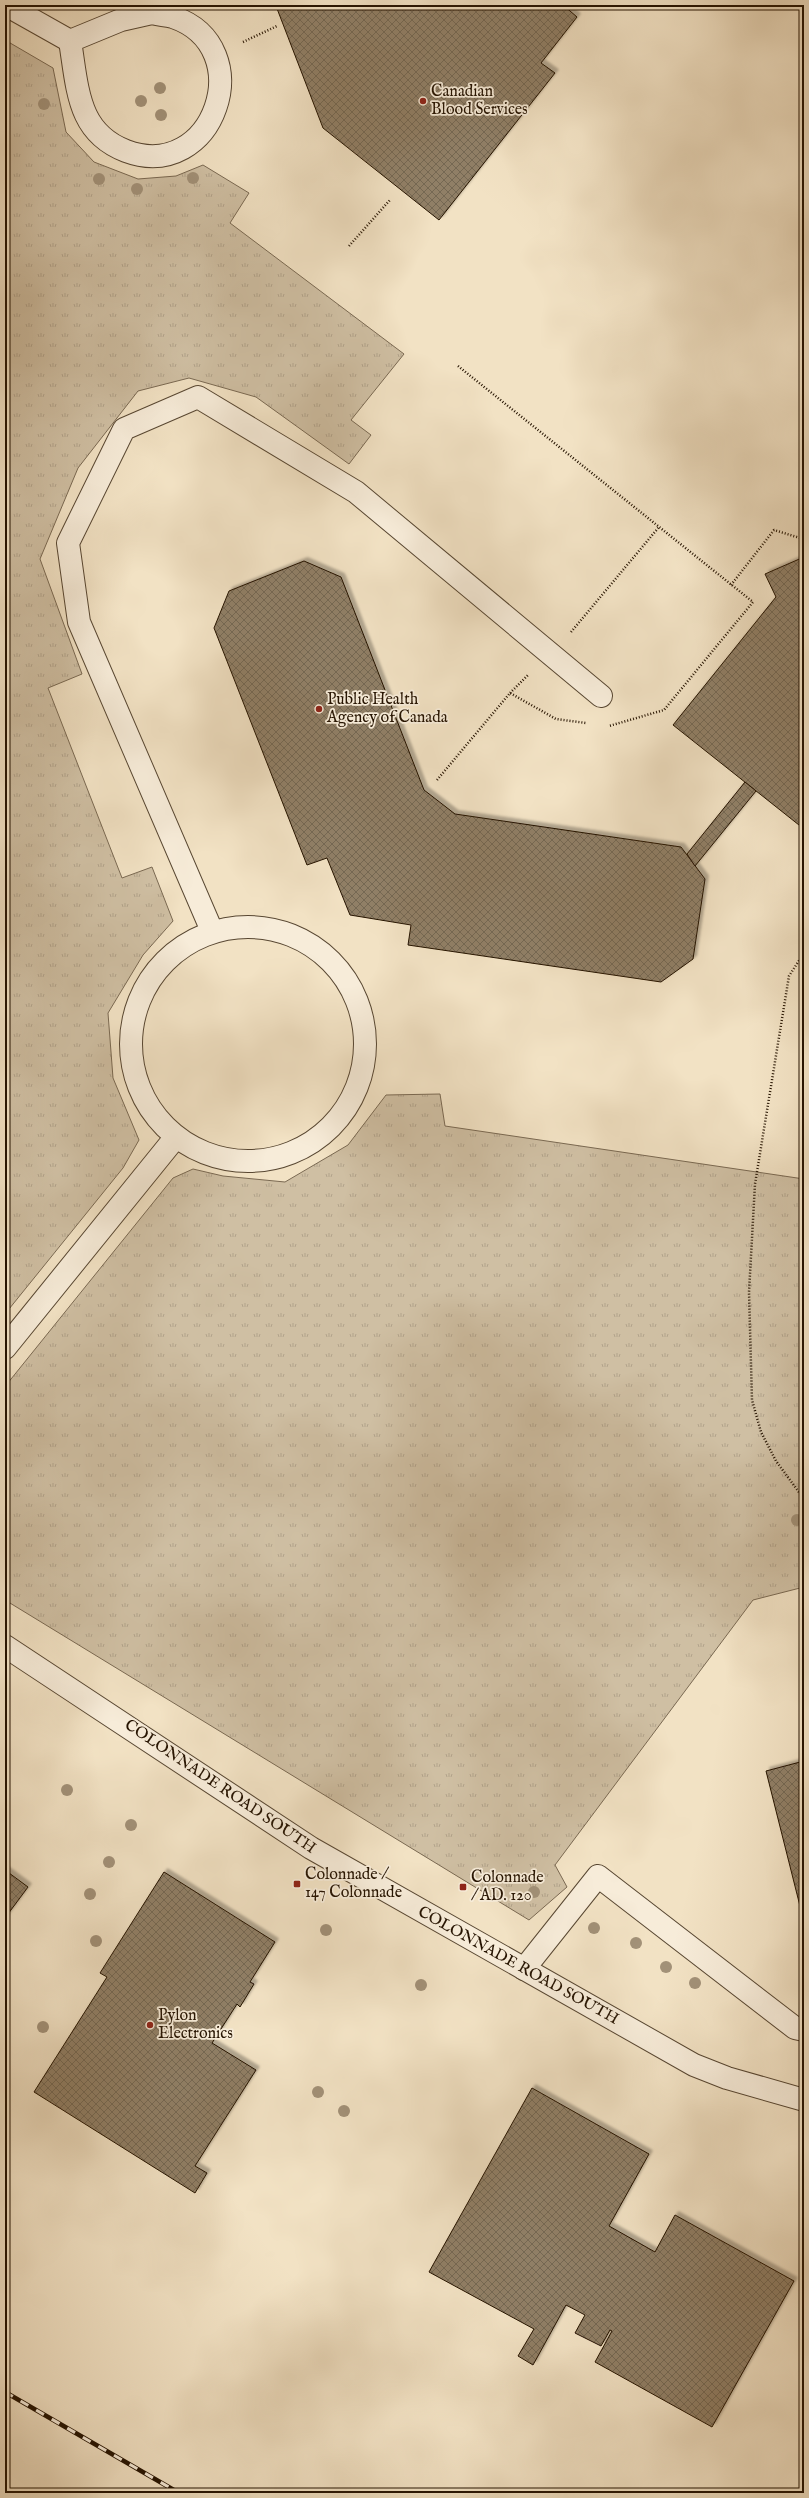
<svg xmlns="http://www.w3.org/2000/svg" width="809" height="2498" font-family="'IM FELL English',serif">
  <defs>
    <pattern id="grass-tufts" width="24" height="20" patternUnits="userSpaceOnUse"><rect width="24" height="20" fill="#cfbfa3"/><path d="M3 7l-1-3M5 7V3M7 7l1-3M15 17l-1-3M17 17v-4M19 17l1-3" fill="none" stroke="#b2a38b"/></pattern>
    <pattern id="building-cross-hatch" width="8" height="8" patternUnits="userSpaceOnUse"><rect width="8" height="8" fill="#907f66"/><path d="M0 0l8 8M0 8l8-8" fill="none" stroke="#756752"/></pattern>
    <filter id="shadow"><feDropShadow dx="3.5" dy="-3.5" stdDeviation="1" flood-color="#0004"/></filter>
  </defs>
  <rect width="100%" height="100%" fill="#f2e2c4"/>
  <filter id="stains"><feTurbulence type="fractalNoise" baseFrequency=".005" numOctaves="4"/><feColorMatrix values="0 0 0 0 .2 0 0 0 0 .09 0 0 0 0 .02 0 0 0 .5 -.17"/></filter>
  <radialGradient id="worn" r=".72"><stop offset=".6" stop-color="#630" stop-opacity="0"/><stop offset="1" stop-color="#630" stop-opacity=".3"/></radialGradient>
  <g fill="url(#grass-tufts)" stroke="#7a6952">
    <path d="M 5,40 L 53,68 L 66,132 L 94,162 L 138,179 L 176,176 L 203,165 L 249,193 L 230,223 L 404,354 L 351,420 L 371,435 L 349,464 L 256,397 L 189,378 L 138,391 L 78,468 L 40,559 L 82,674 L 48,688 L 122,878 L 152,867 L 173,921 L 143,955 L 108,1013 L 113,1078 L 139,1140 L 123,1168 L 5,1314 Z"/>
    <path d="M 440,1094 L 445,1126 L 804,1179 L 804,1587 L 753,1600 L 555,1865 L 567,1887 L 529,1920 L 5,1600 L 5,1391 L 7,1384 L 173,1178 L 193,1169 L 223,1176 L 285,1182 L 348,1145 L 386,1095 Z"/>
  </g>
  <g fill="url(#building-cross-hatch)" stroke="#251301" filter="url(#shadow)">
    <path d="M 270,5 L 563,5 L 577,17 L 541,63 L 555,73 L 439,220 L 323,128 L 276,6 L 274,8 Z"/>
    <path d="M 804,557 L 804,829 L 673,725 L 776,597 L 765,574 Z"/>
    <path d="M 304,561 L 341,577 L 424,790 L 455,814 L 681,847 L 705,879 L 693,959 L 661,982 L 408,945 L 411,925 L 350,915 L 327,858 L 307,865 L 214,628 L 229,591 Z"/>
    <path d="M 745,782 L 756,791 L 695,866 L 687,854 Z"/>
    <path d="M 804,1761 L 804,1922 L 766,1771 Z"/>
    <path d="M 5,1870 L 28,1887 L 5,1918 Z"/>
    <path d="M 164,1872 L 275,1942 L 250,1982 L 254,1984 L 240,2007 L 237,2004 L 212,2043 L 256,2070 L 195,2166 L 207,2173 L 195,2193 L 34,2092 L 107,1977 L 100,1973 Z"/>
    <path d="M 532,2088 L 649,2154 L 609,2226 L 655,2252 L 675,2215 L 794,2281 L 712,2427 L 595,2362 L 612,2331 L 610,2330 L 601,2346 L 575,2333 L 585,2315 L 566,2305 L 533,2365 L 518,2356 L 534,2329 L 429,2272 Z"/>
  </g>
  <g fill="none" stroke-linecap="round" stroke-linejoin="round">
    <g stroke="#584732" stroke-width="24">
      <g id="minor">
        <path d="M 6,5 L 70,41"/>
        <path d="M 152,13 C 159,15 166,15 173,17 C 261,47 214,184 126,151 C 108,144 94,132 86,115 C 76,94 74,65 70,41 L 121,20 Z"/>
        <circle cx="248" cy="1044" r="117"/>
        <path d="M 212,931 L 79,622 L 68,543 L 124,429 L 198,397 L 356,492 L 601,696"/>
        <path d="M 5,1348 L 175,1138"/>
        <path d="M 5,1646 L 311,1848 L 694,2065 L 727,2078 L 804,2100"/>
        <path d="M 524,1969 L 598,1876 L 795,2028 L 804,2030"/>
      </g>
    </g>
    <g stroke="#251301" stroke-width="2.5" stroke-dasharray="1 2" stroke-linecap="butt">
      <path d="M 243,42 L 277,26"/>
      <path d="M 349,246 L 390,200"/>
      <path d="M 458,366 L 753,602 L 664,710 L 609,726"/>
      <path d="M 731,585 L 774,530 L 800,538 L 804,533"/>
      <path d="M 571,632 L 659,527"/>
      <path d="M 510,693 L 528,675"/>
      <path d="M 437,780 L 510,693 L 556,719 L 586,723"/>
      <path d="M 804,953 L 789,976 L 755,1184 L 749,1292 L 752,1400 L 761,1432 L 776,1461 L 804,1499"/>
    </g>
    <use href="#minor" stroke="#f7ecd9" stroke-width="22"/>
    <g stroke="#251301" stroke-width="4.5">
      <path id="rail" d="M 5,2392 L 179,2493"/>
    </g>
    <use href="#rail" stroke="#f7ecd9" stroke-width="3" stroke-dasharray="9" stroke-linecap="butt"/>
  </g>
  <g fill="#a29178">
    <circle cx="160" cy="88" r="6"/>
    <circle cx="141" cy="101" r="6"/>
    <circle cx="44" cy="104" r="6"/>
    <circle cx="161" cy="115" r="6"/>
    <circle cx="193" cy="178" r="6"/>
    <circle cx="99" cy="179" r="6"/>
    <circle cx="137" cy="189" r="6"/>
    <circle cx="797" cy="1520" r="6"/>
    <circle cx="67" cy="1790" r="6"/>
    <circle cx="131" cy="1825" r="6"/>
    <circle cx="109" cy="1862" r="6"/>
    <circle cx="534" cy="1892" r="6"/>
    <circle cx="90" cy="1894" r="6"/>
    <circle cx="594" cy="1928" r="6"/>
    <circle cx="326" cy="1930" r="6"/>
    <circle cx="96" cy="1941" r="6"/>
    <circle cx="636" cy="1943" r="6"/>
    <circle cx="666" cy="1967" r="6"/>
    <circle cx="695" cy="1983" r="6"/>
    <circle cx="421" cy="1985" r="6"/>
    <circle cx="43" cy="2027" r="6"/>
    <circle cx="318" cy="2092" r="6"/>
    <circle cx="344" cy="2111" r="6"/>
  </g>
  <g fill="#8f2418" stroke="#f7ecd9" stroke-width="1.5">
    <circle cx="423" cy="101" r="4"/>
    <circle cx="319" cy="709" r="4"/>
    <rect x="293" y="1880" width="8" height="8" rx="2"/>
    <rect x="459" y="1883" width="8" height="8" rx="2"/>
    <circle cx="150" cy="2025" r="4"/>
  </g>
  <g text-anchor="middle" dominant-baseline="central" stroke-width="3.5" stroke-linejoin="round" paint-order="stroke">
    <g font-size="16" fill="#251301" stroke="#f7ecd9" text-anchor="start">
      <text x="431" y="92">Canadian<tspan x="431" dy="18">Blood Services</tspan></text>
      <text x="327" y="700">Public Health<tspan x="327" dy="18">Agency of Canada</tspan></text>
      <text x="305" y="1875">Colonnade /<tspan x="305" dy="18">147 Colonnade</tspan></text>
      <text x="471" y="1878">Colonnade<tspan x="471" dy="18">/ AD. 120</tspan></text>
      <text x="158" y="2016">Pylon<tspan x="158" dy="18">Electronics</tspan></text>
    </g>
    <g font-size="16" fill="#251301" stroke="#f7ecd9">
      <text transform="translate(220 1787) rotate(34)">COLONNADE ROAD SOUTH</text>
      <text transform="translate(518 1966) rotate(29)">COLONNADE ROAD SOUTH</text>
    </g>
  </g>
  <rect width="809" height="2498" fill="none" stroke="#f2e2c4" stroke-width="20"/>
  <rect x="6" y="6" width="797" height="2486" fill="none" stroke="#251301" stroke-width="2"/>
  <rect x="10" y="10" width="789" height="2478" fill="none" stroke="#251301"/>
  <rect width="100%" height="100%" filter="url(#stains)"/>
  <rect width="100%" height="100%" fill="url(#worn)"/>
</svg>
